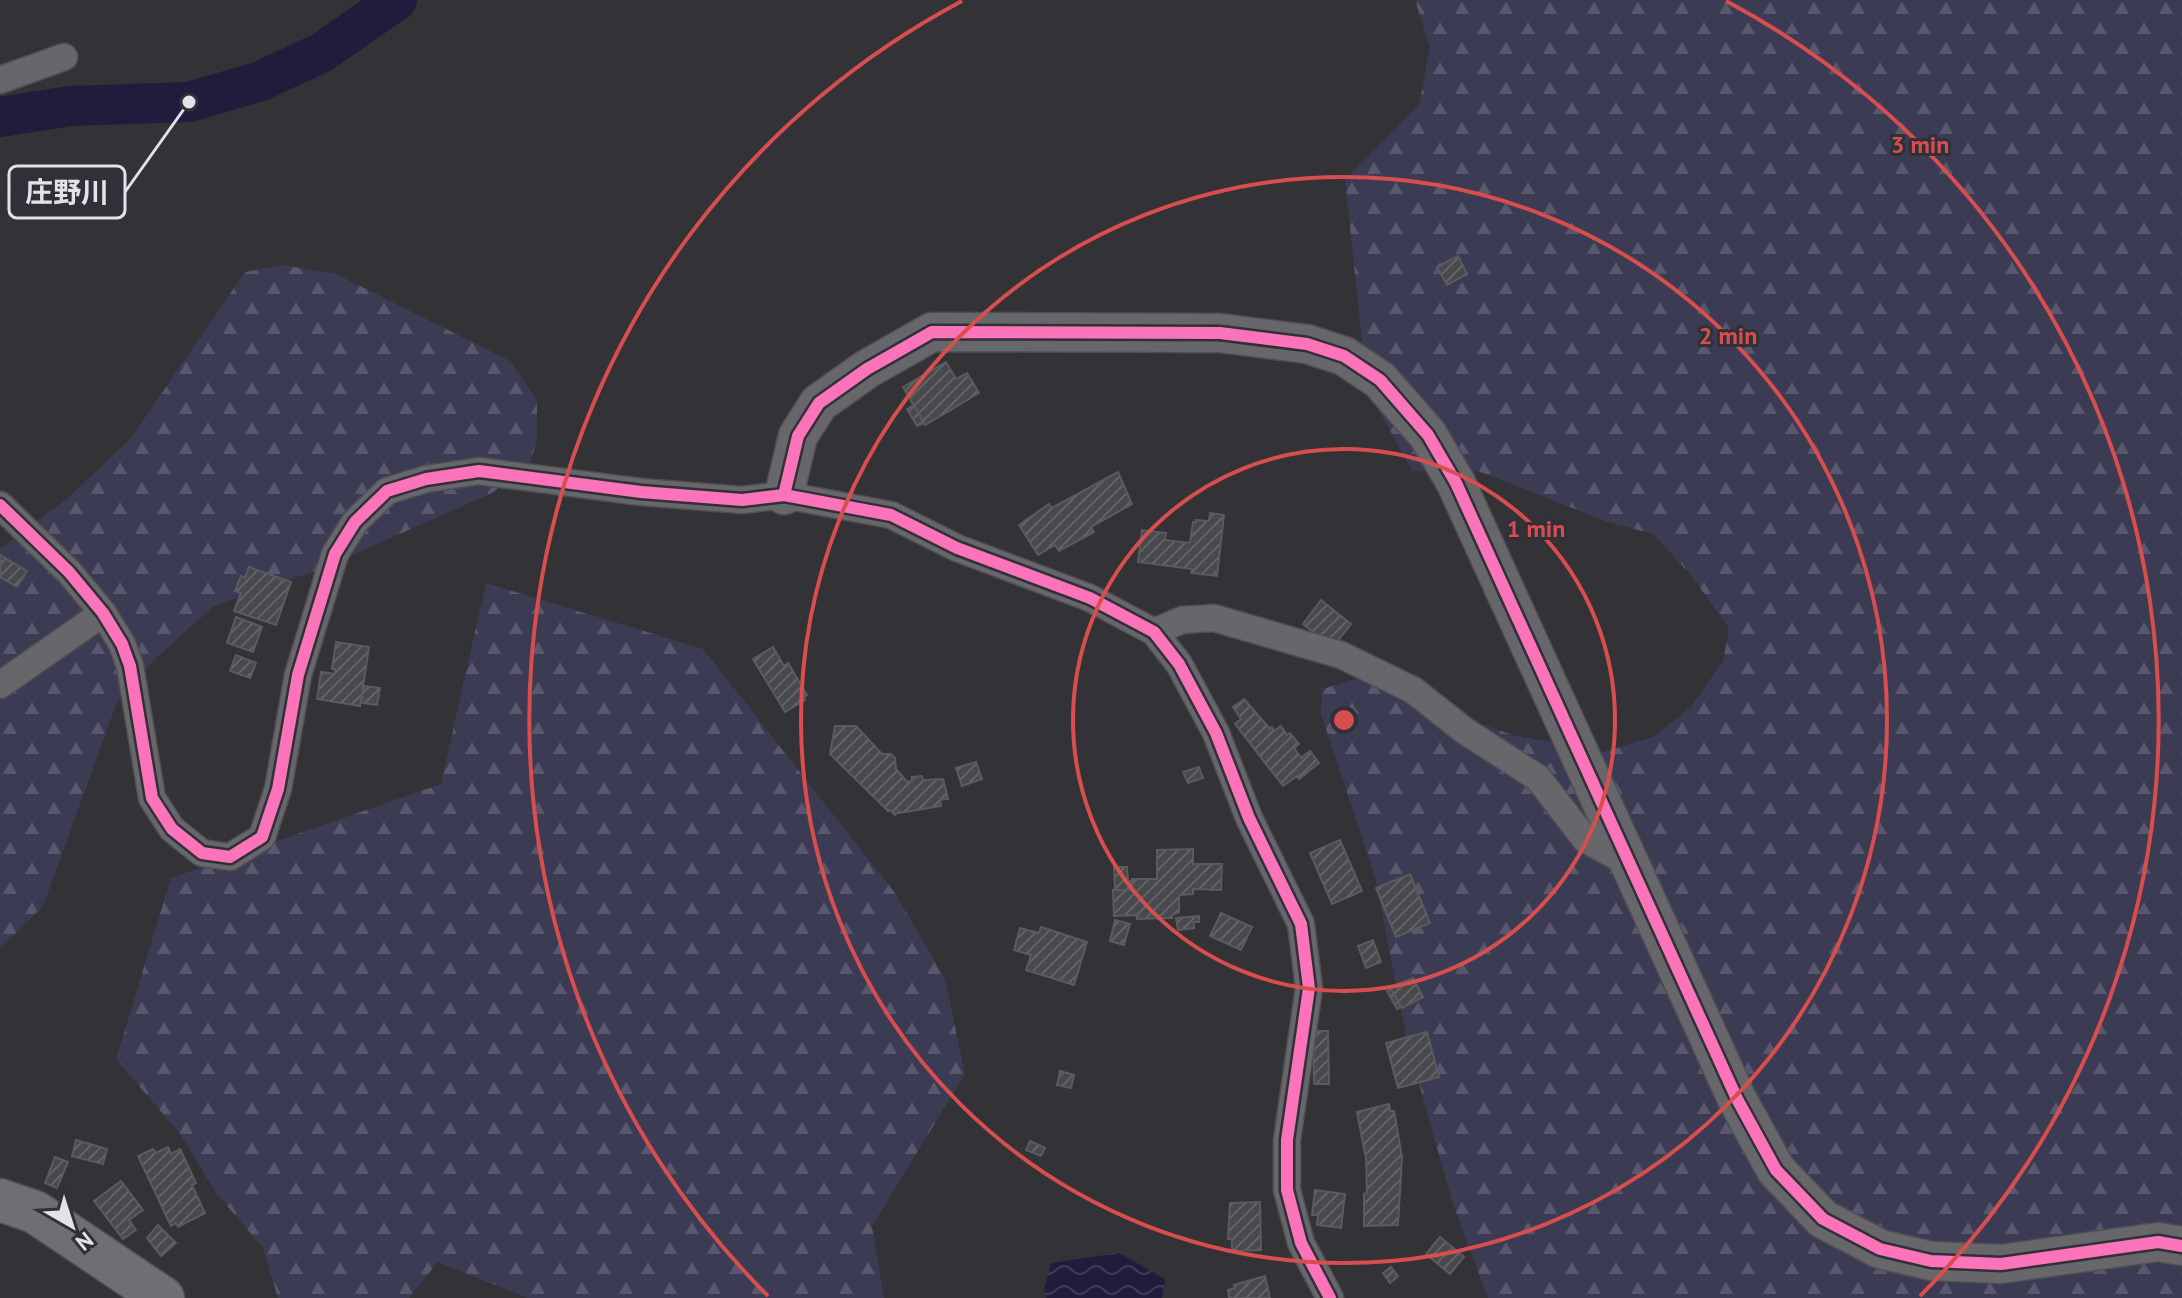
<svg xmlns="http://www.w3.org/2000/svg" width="2182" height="1298" font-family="'PT Sans','Noto Sans JP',sans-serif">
  <defs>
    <pattern id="forest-firs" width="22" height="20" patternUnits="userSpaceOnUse" patternTransform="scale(2)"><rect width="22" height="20" fill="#3c3b54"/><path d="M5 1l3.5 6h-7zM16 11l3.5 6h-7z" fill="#58576d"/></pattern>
    <pattern id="water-waves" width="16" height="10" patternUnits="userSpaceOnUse" patternTransform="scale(2)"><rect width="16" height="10" fill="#201c3c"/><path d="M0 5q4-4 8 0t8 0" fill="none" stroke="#403d58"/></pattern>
    <pattern id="building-hatch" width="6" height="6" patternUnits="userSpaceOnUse" patternTransform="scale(2)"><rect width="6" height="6" fill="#48494d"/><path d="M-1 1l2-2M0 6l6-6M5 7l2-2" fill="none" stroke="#626367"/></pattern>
  </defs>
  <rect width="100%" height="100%" fill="#323237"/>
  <g fill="url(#forest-firs)">
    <path d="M 1415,0 L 2182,0 L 2182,1298 L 1488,1298 L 1453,1204 L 1408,1045 L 1375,877 L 1321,714 L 1322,689 L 1362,677 L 1446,712 L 1513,735 L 1604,752 L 1653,737 L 1691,707 L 1723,661 L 1729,628 L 1690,574 L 1653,534 L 1608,522 L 1478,471 L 1412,471 L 1367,388 L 1345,180 L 1419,105 L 1430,47 Z"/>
    <path d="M 283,265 L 336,274 L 510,361 L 537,400 L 537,440 L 529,467 L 490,494 L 323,568 L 214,606 L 156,658 L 117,702 L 43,906 L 0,949 L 0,549 L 67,499 L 131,438 L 245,272 Z"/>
    <path d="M 486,583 L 703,649 L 895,893 L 945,979 L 965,1074 L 872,1226 L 884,1298 L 528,1298 L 438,1262 L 409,1298 L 278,1298 L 263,1248 L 216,1193 L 181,1135 L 116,1059 L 171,878 L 441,784 Z"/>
  </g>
  <path fill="url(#water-waves)" d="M 1119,1253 L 1165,1279 L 1162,1298 L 1047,1298 L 1044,1290 L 1051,1263 Z"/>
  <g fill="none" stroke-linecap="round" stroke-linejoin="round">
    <path stroke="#201c3c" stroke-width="40" d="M 0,117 L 70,106 L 189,102 L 258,82 L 321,53 L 397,0"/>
  </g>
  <g fill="url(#building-hatch)" stroke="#5b5b5f" stroke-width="2">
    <path d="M 1458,256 L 1467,274 L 1447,285 L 1437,267 Z"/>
    <path d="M 946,362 L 956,379 L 967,373 L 979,393 L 925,425 L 903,387 Z"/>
    <path d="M 914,405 L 924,423 L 917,426 L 907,409 Z"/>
    <path d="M 1118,472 L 1132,504 L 1091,527 L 1094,532 L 1059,551 L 1055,545 L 1038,555 L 1019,525 L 1049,504 L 1052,508 Z"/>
    <path d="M 1210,513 L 1224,515 L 1217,576 L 1191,573 L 1192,569 L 1138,562 L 1142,530 L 1166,533 L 1165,540 L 1190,543 L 1193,522 L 1196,522 L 1196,520 L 1209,521 Z"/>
    <path d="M 0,555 L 27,571 L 17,587 L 0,577 Z"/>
    <path d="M 249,567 L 291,582 L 276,625 L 234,611 L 241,593 L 235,591 L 241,576 L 245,578 Z"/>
    <path d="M 1321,600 L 1351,624 L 1333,647 L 1303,624 Z"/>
    <path d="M 236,617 L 262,627 L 253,652 L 227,643 Z"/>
    <path d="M 336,642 L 369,647 L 360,706 L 317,699 L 321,672 L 335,674 L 335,669 L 332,669 Z"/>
    <path d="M 773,647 L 784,666 L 788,663 L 807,695 L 804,697 L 805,700 L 785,712 L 753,659 Z"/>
    <path d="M 236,655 L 256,663 L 250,678 L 230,671 Z"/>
    <path d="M 364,686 L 380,688 L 377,705 L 361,703 Z"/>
    <path d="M 1244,699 L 1270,729 L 1272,727 L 1274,731 L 1281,726 L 1287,735 L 1290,733 L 1299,744 L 1294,748 L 1301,758 L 1310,751 L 1319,763 L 1299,779 L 1297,776 L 1283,786 L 1235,724 L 1241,719 L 1233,707 Z"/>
    <path d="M 835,726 L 856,726 L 882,754 L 891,754 L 895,758 L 896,769 L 907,782 L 912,781 L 912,777 L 922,776 L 923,780 L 943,779 L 948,799 L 940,800 L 941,806 L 899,813 L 899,811 L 895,815 L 890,810 L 888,811 L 830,754 Z"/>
    <path d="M 976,762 L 982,779 L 962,786 L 956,768 Z"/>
    <path d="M 1199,767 L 1203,778 L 1188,783 L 1183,772 Z"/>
    <path d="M 1340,840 L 1362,891 L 1332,904 L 1310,853 Z"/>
    <path d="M 1193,849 L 1193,864 L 1222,864 L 1221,890 L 1193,889 L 1193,894 L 1179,895 L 1179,912 L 1172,915 L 1172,918 L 1137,919 L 1137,915 L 1114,916 L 1113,890 L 1132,890 L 1132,879 L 1157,879 L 1157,850 Z"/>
    <path d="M 1114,867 L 1127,867 L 1128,881 L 1132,881 L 1132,890 L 1115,890 Z"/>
    <path d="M 1410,874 L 1430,923 L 1396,937 L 1376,888 Z"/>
    <path d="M 1221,913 L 1252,927 L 1241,950 L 1210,936 Z"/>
    <path d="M 1199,916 L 1199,922 L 1194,922 L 1194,928 L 1178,930 L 1176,918 Z"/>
    <path d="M 1115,920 L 1130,924 L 1124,945 L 1110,941 Z"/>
    <path d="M 1041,927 L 1087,942 L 1074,985 L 1026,970 L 1031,955 L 1014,950 L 1020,928 L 1039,933 Z"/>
    <path d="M 1373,940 L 1381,962 L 1366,968 L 1358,946 Z"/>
    <path d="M 1413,978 L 1423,997 L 1402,1008 L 1390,987 Z"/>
    <path d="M 1391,989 L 1401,1007 L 1397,1009 L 1387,991 Z"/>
    <path d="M 1313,1031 L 1328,1031 L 1329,1084 L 1314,1084 Z"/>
    <path d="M 1427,1032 L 1439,1077 L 1398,1088 L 1386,1043 Z"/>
    <path d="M 1060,1071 L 1074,1075 L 1071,1088 L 1057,1085 Z"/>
    <path d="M 1389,1104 L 1390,1111 L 1394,1111 L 1402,1157 L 1398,1225 L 1364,1226 L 1364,1194 L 1367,1193 L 1366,1159 L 1357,1112 Z"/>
    <path d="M 76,1140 L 107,1149 L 103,1164 L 72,1156 Z"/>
    <path d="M 1030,1141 L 1045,1148 L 1041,1156 L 1026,1150 Z"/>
    <path d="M 168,1147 L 171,1154 L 180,1149 L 196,1183 L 192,1185 L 205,1213 L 178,1227 L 176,1223 L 171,1226 L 138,1156 L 153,1149 L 156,1153 Z"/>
    <path d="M 55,1157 L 68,1162 L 57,1188 L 45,1183 Z"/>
    <path d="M 121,1181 L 143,1210 L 129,1220 L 136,1230 L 123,1239 L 94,1201 Z"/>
    <path d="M 1315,1190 L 1345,1194 L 1341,1228 L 1317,1225 L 1318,1215 L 1312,1215 Z"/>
    <path d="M 1260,1202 L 1261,1250 L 1232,1251 L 1232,1239 L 1228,1239 L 1230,1203 Z"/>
    <path d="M 158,1225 L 176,1243 L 161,1256 L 147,1238 Z"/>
    <path d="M 1440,1237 L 1464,1257 L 1450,1274 L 1426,1254 Z"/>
    <path d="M 1391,1267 L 1398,1276 L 1390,1283 L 1383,1273 Z"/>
    <path d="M 1265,1276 L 1270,1298 L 1229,1298 L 1228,1290 L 1235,1288 L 1234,1285 Z"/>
  </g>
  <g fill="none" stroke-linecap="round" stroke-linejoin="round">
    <g stroke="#4f4f53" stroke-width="29">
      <g id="street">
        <path d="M 0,80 L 64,57"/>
        <path d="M 0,505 L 69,572 L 103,613 L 122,644 L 130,666 L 152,798 L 172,829 L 202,853 L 230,857 L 262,837 L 278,789 L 298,675 L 335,554 L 355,522 L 387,491 L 426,479 L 479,471 L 641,492 L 742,500 L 784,495 L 891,515 L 957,548 L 1090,598 L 1154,632 L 1179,664 L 1216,733 L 1249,818 L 1301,924 L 1309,988 L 1287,1140 L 1287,1190 L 1301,1243 L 1330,1298"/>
        <path d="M 1154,632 L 1182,620 L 1214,618 L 1341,655 L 1413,690 L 1465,731 L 1538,778 L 1585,839 L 1630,864"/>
        <path d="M 0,685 L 103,613"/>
      </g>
    </g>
    <g stroke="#4f4f53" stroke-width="41">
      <path id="secondary" d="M 784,495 L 798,436 L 819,403 L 867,369 L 932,332 L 1220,333 L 1307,344 L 1344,356 L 1380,380 L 1428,435 L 1456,483 L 1737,1099 L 1776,1170 L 1823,1219 L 1880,1249 L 1931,1261 L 2001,1264 L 2158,1242 L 2182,1246"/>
    </g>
    <g stroke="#4f4f53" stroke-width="45">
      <path id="primary" d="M 0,1200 L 35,1212 L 163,1298"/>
    </g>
    <use href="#street" stroke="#67676b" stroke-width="26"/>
    <use href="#secondary" stroke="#67676b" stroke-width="38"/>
    <use href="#primary" stroke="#6e6e75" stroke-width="42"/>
    <g stroke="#303039" stroke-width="17">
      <g id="cycleway">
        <path d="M 784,495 L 798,436 L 819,403 L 867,369 L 932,332 L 1220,333 L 1307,344 L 1344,356 L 1380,380 L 1428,435 L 1456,483 L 1737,1099 L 1776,1170 L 1823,1219 L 1880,1249 L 1931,1261 L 2001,1264 L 2158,1242 L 2182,1246"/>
        <path d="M 0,505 L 69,572 L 103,613 L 122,644 L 130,666 L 152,798 L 172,829 L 202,853 L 230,857 L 262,837 L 278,789 L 298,675 L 335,554 L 355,522 L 387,491 L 426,479 L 479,471 L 641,492 L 742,500 L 784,495 L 891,515 L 957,548 L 1090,598 L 1154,632 L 1179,664 L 1216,733 L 1249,818 L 1301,924 L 1309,988 L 1287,1140 L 1287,1190 L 1301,1243 L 1330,1298"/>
      </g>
    </g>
    <use href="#cycleway" stroke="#fb73b8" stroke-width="12"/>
  </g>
  <g fill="none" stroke="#d84d4e" stroke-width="4">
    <circle cx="1344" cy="720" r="271"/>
    <circle cx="1344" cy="720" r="543"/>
    <path d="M768 1296A814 814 0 0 1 962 1M1726 1A814 814 0 0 1 1920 1296"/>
  </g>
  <circle cx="1344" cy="720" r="12" fill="#d84d4e" stroke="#303039" stroke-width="4"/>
  <g font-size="24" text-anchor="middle" font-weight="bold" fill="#d84d4e" stroke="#303039" stroke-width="6" stroke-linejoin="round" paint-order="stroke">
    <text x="1920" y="153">3 min</text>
    <text x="1728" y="344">2 min</text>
    <text x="1536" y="537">1 min</text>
  </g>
  <path fill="none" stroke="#e2e2e8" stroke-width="3" d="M189 102L125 192"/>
  <circle fill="#e2e2e8" stroke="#303039" stroke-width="3" cx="189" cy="102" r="8"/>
  <rect fill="#303039" stroke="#e2e2e8" stroke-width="3" x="9" y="166" width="116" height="52" rx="8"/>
  <g font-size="28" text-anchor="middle" font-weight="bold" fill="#e2e2e8">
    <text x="67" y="202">庄野川</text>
  </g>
  <g transform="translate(72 1226) rotate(141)" stroke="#303039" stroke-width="6" paint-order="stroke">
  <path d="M0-6L14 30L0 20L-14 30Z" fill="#e2e2e8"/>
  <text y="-12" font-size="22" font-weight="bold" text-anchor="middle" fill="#e2e2e8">N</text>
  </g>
</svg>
